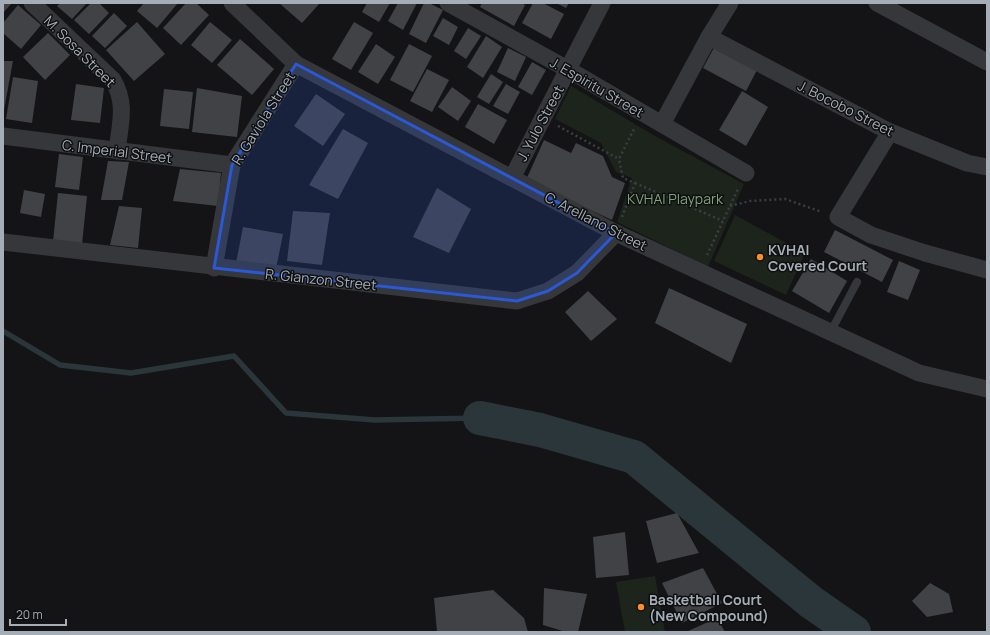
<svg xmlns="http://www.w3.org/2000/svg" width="990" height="635" font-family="Manrope,sans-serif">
  <rect width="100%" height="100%" fill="#141416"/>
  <g fill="#1c241c">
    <path d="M 571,86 L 655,136 L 744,184 L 708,267 L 617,222 L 632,178 L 616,172 L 601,143 L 555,119 Z"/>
    <path d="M 735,215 L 805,253 L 786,295 L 714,261 Z"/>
    <path d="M 655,576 L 665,632 L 625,632 L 616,582 Z"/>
  </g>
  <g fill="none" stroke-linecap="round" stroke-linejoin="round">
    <path stroke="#2a363a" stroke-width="5.5" d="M 3,331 L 60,365 L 131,373 L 234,356 L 286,413 L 375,420 L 480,418"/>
    <path stroke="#2a363a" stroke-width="34" d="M 480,418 L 540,430 L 634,457 L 811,602 L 854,632"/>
  </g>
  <g fill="#404246">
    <path d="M 3,3 L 12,3 L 3,13 Z"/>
    <path d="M 60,3 L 87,3 L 72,19 L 57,6 Z"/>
    <path d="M 91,3 L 99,3 L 109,13 L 89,34 L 74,20 Z"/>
    <path d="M 144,3 L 178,3 L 157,28 L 137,11 Z"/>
    <path d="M 186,3 L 196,3 L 209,15 L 181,45 L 163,28 Z"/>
    <path d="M 279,3 L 320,3 L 302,23 Z"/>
    <path d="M 367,3 L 390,3 L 379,22 L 362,12 Z"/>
    <path d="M 398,3 L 417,3 L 403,30 L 388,21 Z"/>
    <path d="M 424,3 L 429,3 L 443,10 L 426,43 L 409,34 Z"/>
    <path d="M 482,3 L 521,3 L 525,5 L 514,26 L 480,7 Z"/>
    <path d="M 533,3 L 543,3 L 564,14 L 551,39 L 522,23 Z"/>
    <path d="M 556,3 L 569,3 L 566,8 Z"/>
    <path d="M 18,5 L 41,25 L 21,49 L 3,33 L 3,23 Z"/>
    <path d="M 114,13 L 127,26 L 105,48 L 92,36 Z"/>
    <path d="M 443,18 L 458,27 L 449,45 L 433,36 Z"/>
    <path d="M 137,22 L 165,54 L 134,81 L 106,50 Z"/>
    <path d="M 210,22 L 232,40 L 212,63 L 191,45 Z"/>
    <path d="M 354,22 L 373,33 L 351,70 L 332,59 Z"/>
    <path d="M 468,28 L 481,36 L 466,59 L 454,51 Z"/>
    <path d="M 48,33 L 70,55 L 45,80 L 23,57 Z"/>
    <path d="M 486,36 L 502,47 L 483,78 L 467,67 Z"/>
    <path d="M 240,39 L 274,69 L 252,95 L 217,65 Z"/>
    <path d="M 376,44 L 395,57 L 378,84 L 358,72 Z"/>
    <path d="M 409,44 L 432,56 L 413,92 L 390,80 Z"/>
    <path d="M 716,44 L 758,68 L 746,91 L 703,68 Z"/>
    <path d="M 508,48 L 526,57 L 515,81 L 497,72 Z"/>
    <path d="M 3,61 L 13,61 L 4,110 L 3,110 Z"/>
    <path d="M 532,62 L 546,70 L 532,95 L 518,87 Z"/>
    <path d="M 427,69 L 449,80 L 432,112 L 410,101 Z"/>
    <path d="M 491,74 L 503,82 L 489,104 L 477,97 Z"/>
    <path d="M 13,77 L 38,81 L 32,123 L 6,119 Z"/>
    <path d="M 76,84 L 104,88 L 100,123 L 71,120 Z"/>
    <path d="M 506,84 L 520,92 L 508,114 L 493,106 Z"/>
    <path d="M 452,87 L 471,101 L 458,121 L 438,107 Z"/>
    <path d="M 197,88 L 242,96 L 237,137 L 192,132 Z"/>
    <path d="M 164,89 L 193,92 L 189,129 L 160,126 Z"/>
    <path d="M 742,91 L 768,107 L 746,146 L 719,130 Z"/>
    <path d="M 316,94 L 345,114 L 323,146 L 294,126 Z"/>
    <path d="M 478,104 L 507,120 L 494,144 L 465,127 Z"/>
    <path d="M 343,129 L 368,143 L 338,199 L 309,185 Z"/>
    <path d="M 544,140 L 571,153 L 576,143 L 603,156 L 612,177 L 625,183 L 612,220 L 526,180 Z"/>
    <path d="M 59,154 L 83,157 L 79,190 L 55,187 Z"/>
    <path d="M 108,161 L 129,162 L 122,200 L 101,200 Z"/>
    <path d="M 180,169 L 221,173 L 218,206 L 173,201 Z"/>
    <path d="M 437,188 L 471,209 L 449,253 L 413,237 Z"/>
    <path d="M 24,190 L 45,194 L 41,217 L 20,213 Z"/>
    <path d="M 58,193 L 87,196 L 82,244 L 53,241 Z"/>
    <path d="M 119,206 L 142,208 L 138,248 L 110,245 Z"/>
    <path d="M 293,211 L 330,213 L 322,265 L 287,261 Z"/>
    <path d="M 243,227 L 283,234 L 276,269 L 236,263 Z"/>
    <path d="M 835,230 L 893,260 L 882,282 L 824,252 Z"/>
    <path d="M 811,259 L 847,281 L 829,313 L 792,291 Z"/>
    <path d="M 899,261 L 920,270 L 908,300 L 887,292 Z"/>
    <path d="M 669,288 L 747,324 L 731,363 L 655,323 Z"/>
    <path d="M 588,291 L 617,319 L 591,341 L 565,312 Z"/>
    <path d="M 677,513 L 699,553 L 657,563 L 646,521 Z"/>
    <path d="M 625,532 L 629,575 L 596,578 L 593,537 Z"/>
    <path d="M 703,568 L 722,603 L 682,623 L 662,583 Z"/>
    <path d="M 930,583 L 949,594 L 953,612 L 927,617 L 912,601 Z"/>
    <path d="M 544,588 L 587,594 L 578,632 L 566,632 L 543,625 Z"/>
    <path d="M 493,590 L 524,618 L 528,632 L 437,632 L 434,598 Z"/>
    <path d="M 717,618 L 725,632 L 686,632 Z"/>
  </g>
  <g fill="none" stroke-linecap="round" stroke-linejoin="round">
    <g stroke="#3b3e42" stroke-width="2.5" stroke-dasharray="2 3" stroke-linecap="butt">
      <path d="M 558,126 L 619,159"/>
      <path d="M 635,183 L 723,221"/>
      <path d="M 730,206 L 750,201 L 785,199 L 822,212"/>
      <path d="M 622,217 L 635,183 L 623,178 L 619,159 L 634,129"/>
      <path d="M 707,255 L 738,189"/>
    </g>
    <path stroke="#35373b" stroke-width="8" d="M 830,333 L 857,282"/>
    <g stroke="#35373b" stroke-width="17">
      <path d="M 32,3 L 113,80 C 127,104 120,124 117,151"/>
      <path d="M 232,3 L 296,64 L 616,233 L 919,373 L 987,389"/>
      <path d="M 448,3 L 569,70 L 746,173"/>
      <path d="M 877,3 L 987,62"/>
      <path d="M 709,37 L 890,132 L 967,163 L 987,167"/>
      <path d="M 662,124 L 709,37 L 730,3"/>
      <path d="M 890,132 L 838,217 L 871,235 L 925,253 L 987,270"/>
      <path d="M 3,136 L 232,165"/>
      <path d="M 512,178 L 602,3"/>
      <path d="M 3,242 L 517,301 L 548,291 L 577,273 L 616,233"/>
      <path d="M 214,268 L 232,165 L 296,64"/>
    </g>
  </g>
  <path fill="#2b58d5" fill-opacity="0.2" stroke="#2b58d5" stroke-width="3" stroke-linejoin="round" d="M 296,64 L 616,233 L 577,273 L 548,291 L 517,301 L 214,268 L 232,165 Z"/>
  <g fill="#fa8e28" stroke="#0f0f11" stroke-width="1.5">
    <circle cx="760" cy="257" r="4"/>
    <circle cx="641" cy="607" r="4"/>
  </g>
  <g text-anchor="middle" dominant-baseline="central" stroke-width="3" stroke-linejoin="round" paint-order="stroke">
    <g font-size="14" fill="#a5aeb7" stroke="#0f0f11">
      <text transform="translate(80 51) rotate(45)">M. Sosa Street</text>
      <text transform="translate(597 87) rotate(30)">J. Espiritu Street</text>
      <text transform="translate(846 108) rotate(27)">J. Bocobo Street</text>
      <text transform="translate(263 118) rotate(-58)">R. Gaviola Street</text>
      <text transform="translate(540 123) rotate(-62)">J. Yulo Street</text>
      <text transform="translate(117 151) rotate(7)">C. Imperial Street</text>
      <text transform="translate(596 221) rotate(27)">C. Arellano Street</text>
      <text transform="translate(321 279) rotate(6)">R. Gianzon Street</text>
    </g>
    <g font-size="14" fill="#80a37b" stroke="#0f0f11">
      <text x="675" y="198">KVHAI Playpark</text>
    </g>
    <g font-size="14" font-weight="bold" fill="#a5aeb7" stroke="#0f0f11" text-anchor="start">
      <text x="768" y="249">KVHAI<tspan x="768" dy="16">Covered Court</tspan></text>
      <text x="649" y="599">Basketball Court<tspan x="649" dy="16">(New Compound)</tspan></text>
    </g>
  </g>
  <rect width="990" height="635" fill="none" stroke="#a5aeb7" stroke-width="8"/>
  <path d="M10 619v6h56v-6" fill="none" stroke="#a5aeb7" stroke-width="2"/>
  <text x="16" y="619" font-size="12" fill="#a5aeb7" stroke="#0f0f11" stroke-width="3" paint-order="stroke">20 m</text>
</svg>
